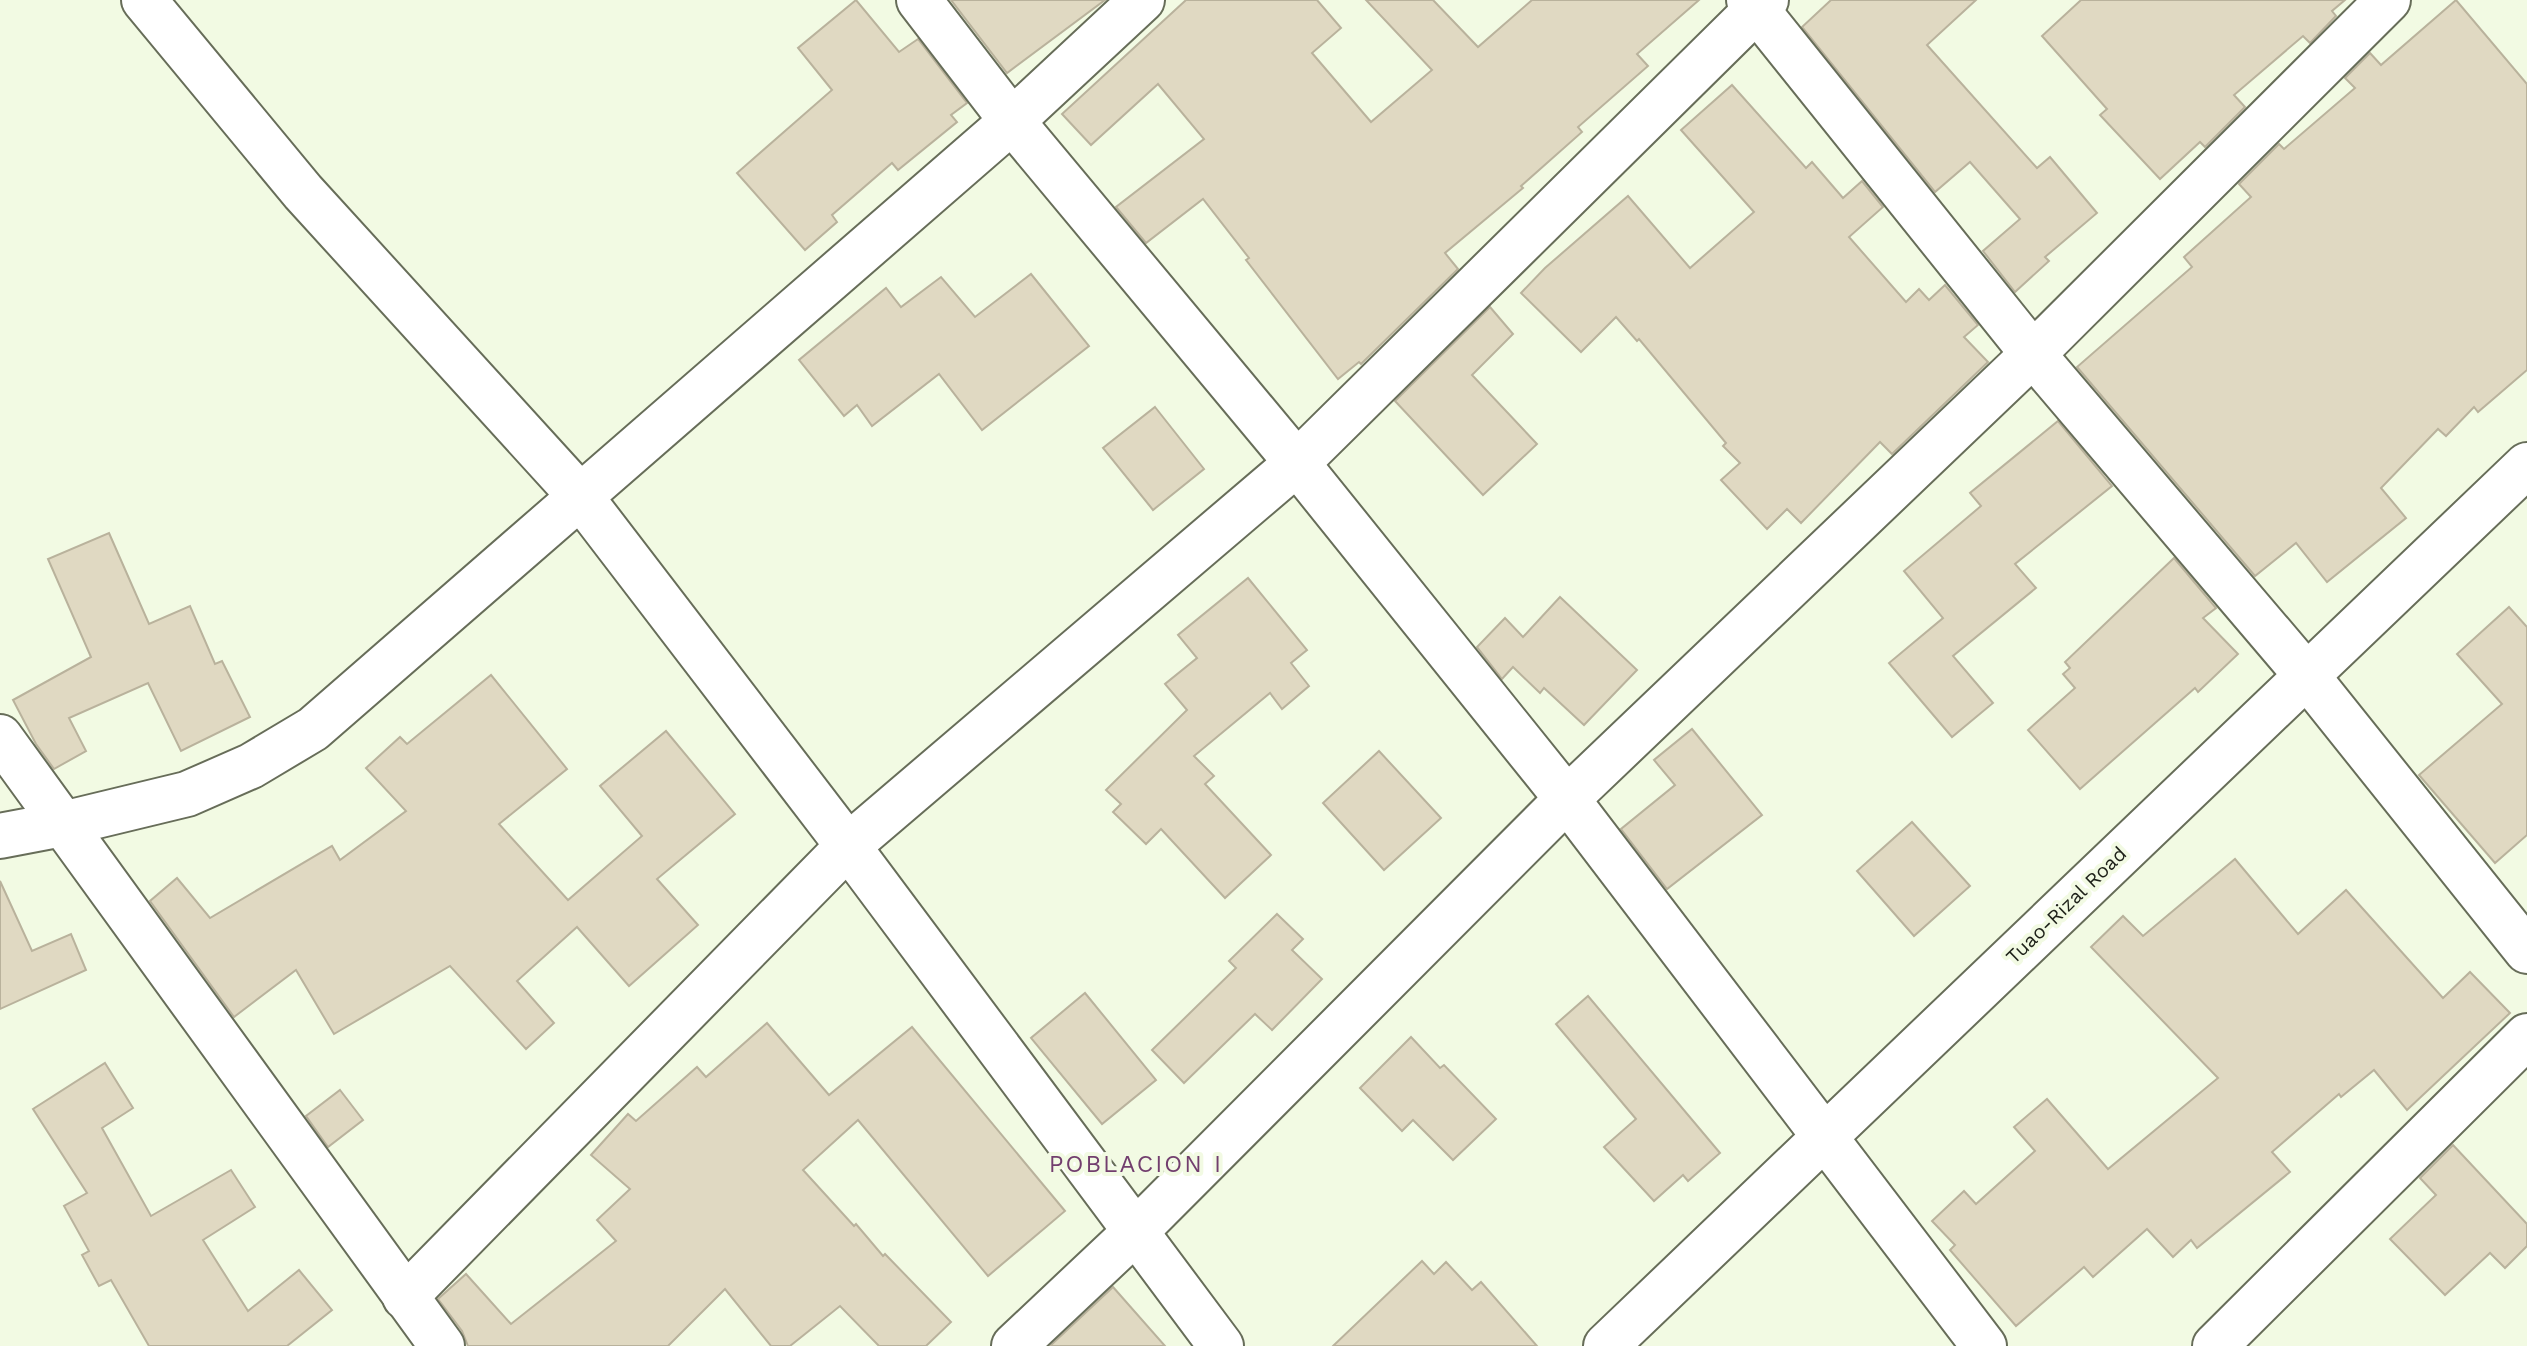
<svg xmlns="http://www.w3.org/2000/svg" width="2527" height="1346" font-family="'Work Sans',sans-serif">
  <rect width="100%" height="100%" fill="#f2fae3"/>
  <g fill="#e0d9c2" stroke="#b9b29c" stroke-width="2">
    <path d="M 856,0 L 899,52 L 918,39 L 967,103 L 951,115 L 957,122 L 898,170 L 892,163 L 832,215 L 837,222 L 805,250 L 737,173 L 832,90 L 798,48 Z"/>
    <path d="M 951,0 L 1105,0 L 1007,73 Z"/>
    <path d="M 1186,0 L 1317,0 L 1341,28 L 1312,53 L 1371,122 L 1432,70 L 1366,0 L 1433,0 L 1478,47 L 1532,0 L 1699,0 L 1637,54 L 1648,66 L 1578,127 L 1582,132 L 1521,186 L 1523,188 L 1445,253 L 1458,269 L 1361,364 L 1359,362 L 1338,379 L 1246,260 L 1249,258 L 1203,199 L 1146,243 L 1116,207 L 1204,139 L 1158,84 L 1091,145 L 1062,114 Z"/>
    <path d="M 1831,0 L 1976,0 L 1927,45 L 2037,168 L 2050,157 L 2097,213 L 2045,257 L 2049,261 L 2015,292 L 1983,251 L 2020,219 L 1970,162 L 1935,192 L 1802,27 Z"/>
    <path d="M 2081,0 L 2345,0 L 2332,11 L 2336,16 L 2310,43 L 2303,36 L 2234,95 L 2245,107 L 2205,147 L 2200,142 L 2160,179 L 2100,115 L 2107,109 L 2042,36 Z"/>
    <path d="M 2456,0 L 2527,84 L 2527,370 L 2478,412 L 2474,407 L 2446,436 L 2438,429 L 2381,488 L 2406,518 L 2327,582 L 2296,543 L 2255,576 L 2077,367 L 2192,267 L 2184,257 L 2251,197 L 2239,184 L 2279,144 L 2284,149 L 2355,88 L 2345,78 L 2370,53 L 2381,65 Z"/>
    <path d="M 1732,85 L 1806,168 L 1812,162 L 1843,198 L 1862,181 L 1883,207 L 1849,237 L 1906,302 L 1919,289 L 1929,300 L 1945,285 L 1978,325 L 1964,337 L 1988,362 L 1892,454 L 1880,442 L 1801,523 L 1787,509 L 1767,529 L 1721,480 L 1740,463 L 1723,446 L 1726,443 L 1639,339 L 1637,341 L 1616,317 L 1581,352 L 1521,293 L 1545,268 L 1628,196 L 1690,268 L 1754,212 L 1681,130 Z"/>
    <path d="M 1031,274 L 1089,346 L 982,430 L 939,374 L 872,426 L 857,405 L 844,416 L 799,360 L 886,288 L 901,307 L 941,277 L 975,317 Z"/>
    <path d="M 1490,307 L 1513,334 L 1472,375 L 1537,444 L 1483,495 L 1395,401 Z"/>
    <path d="M 1155,407 L 1204,469 L 1153,510 L 1103,448 Z"/>
    <path d="M 2058,421 L 2112,486 L 2015,564 L 2036,588 L 1953,656 L 1993,703 L 1952,737 L 1889,663 L 1943,618 L 1904,571 L 1981,506 L 1970,493 Z"/>
    <path d="M 109,533 L 149,624 L 190,606 L 215,664 L 222,661 L 250,717 L 181,751 L 148,683 L 69,718 L 86,751 L 54,769 L 36,744 L 13,700 L 91,657 L 48,559 Z"/>
    <path d="M 2174,558 L 2216,608 L 2203,618 L 2238,654 L 2198,692 L 2195,688 L 2080,789 L 2028,730 L 2075,688 L 2063,674 L 2070,668 L 2065,662 Z"/>
    <path d="M 1248,578 L 1307,650 L 1291,663 L 1309,686 L 1282,709 L 1270,693 L 1194,756 L 1214,776 L 1205,784 L 1271,855 L 1225,898 L 1161,829 L 1146,844 L 1113,812 L 1121,804 L 1106,790 L 1187,710 L 1165,684 L 1197,658 L 1178,635 Z"/>
    <path d="M 1560,597 L 1637,670 L 1584,725 L 1544,688 L 1540,693 L 1513,667 L 1502,679 L 1477,647 L 1505,618 L 1523,637 Z"/>
    <path d="M 2509,607 L 2527,627 L 2527,835 L 2495,863 L 2419,775 L 2502,704 L 2457,654 Z"/>
    <path d="M 491,675 L 567,769 L 499,824 L 568,900 L 642,836 L 600,786 L 666,731 L 735,814 L 657,879 L 698,925 L 629,986 L 577,927 L 517,981 L 554,1023 L 526,1049 L 450,966 L 334,1034 L 296,970 L 234,1017 L 150,901 L 177,878 L 210,918 L 332,846 L 340,860 L 406,811 L 366,768 L 400,737 L 407,744 Z"/>
    <path d="M 1692,729 L 1762,815 L 1667,889 L 1621,829 L 1675,785 L 1654,760 Z"/>
    <path d="M 1379,751 L 1441,818 L 1384,870 L 1323,803 Z"/>
    <path d="M 1912,822 L 1970,886 L 1914,936 L 1857,871 Z"/>
    <path d="M 2235,859 L 2298,934 L 2346,890 L 2443,998 L 2470,972 L 2510,1013 L 2407,1110 L 2374,1070 L 2341,1097 L 2339,1094 L 2272,1152 L 2290,1172 L 2197,1248 L 2191,1240 L 2173,1257 L 2147,1229 L 2093,1277 L 2084,1267 L 2016,1326 L 1950,1250 L 1955,1245 L 1932,1221 L 1964,1191 L 1976,1204 L 2035,1151 L 2014,1127 L 2047,1099 L 2108,1169 L 2218,1078 L 2091,947 L 2123,916 L 2143,936 Z"/>
    <path d="M 0,881 L 32,951 L 71,934 L 86,970 L 0,1009 Z"/>
    <path d="M 1277,914 L 1303,939 L 1292,950 L 1322,979 L 1272,1030 L 1255,1014 L 1184,1083 L 1152,1050 L 1236,968 L 1229,961 Z"/>
    <path d="M 1085,993 L 1156,1080 L 1102,1124 L 1031,1038 Z"/>
    <path d="M 1588,996 L 1720,1153 L 1688,1181 L 1683,1175 L 1654,1201 L 1604,1147 L 1636,1119 L 1556,1024 Z"/>
    <path d="M 767,1023 L 829,1095 L 912,1027 L 1065,1211 L 988,1276 L 858,1120 L 803,1170 L 854,1226 L 856,1224 L 883,1256 L 885,1254 L 951,1322 L 926,1346 L 879,1346 L 840,1306 L 790,1346 L 771,1346 L 725,1289 L 668,1346 L 468,1346 L 462,1331 L 438,1299 L 466,1274 L 511,1324 L 616,1241 L 597,1220 L 630,1189 L 591,1155 L 628,1114 L 636,1121 L 697,1067 L 706,1077 Z"/>
    <path d="M 1411,1037 L 1440,1068 L 1444,1065 L 1496,1119 L 1453,1160 L 1413,1120 L 1402,1131 L 1360,1088 Z"/>
    <path d="M 105,1063 L 133,1108 L 102,1128 L 151,1216 L 231,1170 L 255,1207 L 203,1240 L 248,1311 L 299,1270 L 332,1310 L 287,1346 L 149,1346 L 111,1280 L 99,1286 L 82,1255 L 89,1251 L 64,1206 L 87,1193 L 33,1109 Z"/>
    <path d="M 340,1090 L 363,1120 L 328,1147 L 306,1116 Z"/>
    <path d="M 2453,1145 L 2527,1224 L 2527,1246 L 2505,1268 L 2490,1253 L 2445,1295 L 2390,1239 L 2436,1195 L 2420,1178 Z"/>
    <path d="M 1422,1261 L 1434,1274 L 1446,1262 L 1472,1290 L 1481,1282 L 1537,1346 L 1333,1346 Z"/>
    <path d="M 1113,1287 L 1165,1346 L 1050,1346 Z"/>
  </g>
  <g fill="none" stroke-linecap="round" stroke-linejoin="round">
    <g stroke="#676d59" stroke-width="48">
      <g id="minor">
        <path d="M 144,0 L 303,192 L 580,496 L 848,846 L 1221,1346"/>
        <path d="M 919,0 L 1012,121 L 1297,463 L 1567,799 L 1984,1346"/>
        <path d="M 1749,0 L 2033,354 L 2307,676 L 2527,951"/>
        <path d="M 0,737 L 442,1346"/>
        <path d="M 0,836 L 63,824 L 187,794 L 251,766 L 313,729 L 1012,121 L 1142,0"/>
        <path d="M 405,1297 L 848,846 L 1297,463 L 1766,0"/>
        <path d="M 1014,1346 L 1134,1233 L 1567,799 L 2033,354 L 2388,0"/>
        <path d="M 2215,1346 L 2527,1036"/>
      </g>
    </g>
    <g stroke="#676d59" stroke-width="48">
      <path id="secondary" d="M 1606,1346 L 2527,465"/>
    </g>
    <use href="#minor" stroke="#fff" stroke-width="44"/>
    <use href="#secondary" stroke="#fff" stroke-width="44"/>
  </g>
  <g text-anchor="middle" dominant-baseline="central" stroke-width="8" stroke-linejoin="round" paint-order="stroke">
    <g font-size="20" fill="#1d2018" stroke="#f2fae3">
      <text transform="translate(2066 905) rotate(-44)">Tuao-Rizal Road</text>
    </g>
    <g font-size="24" letter-spacing="2" fill="#723e6e" stroke="#f2fae3">
      <text x="1136" y="1164">POBLACION I</text>
    </g>
  </g>
</svg>
